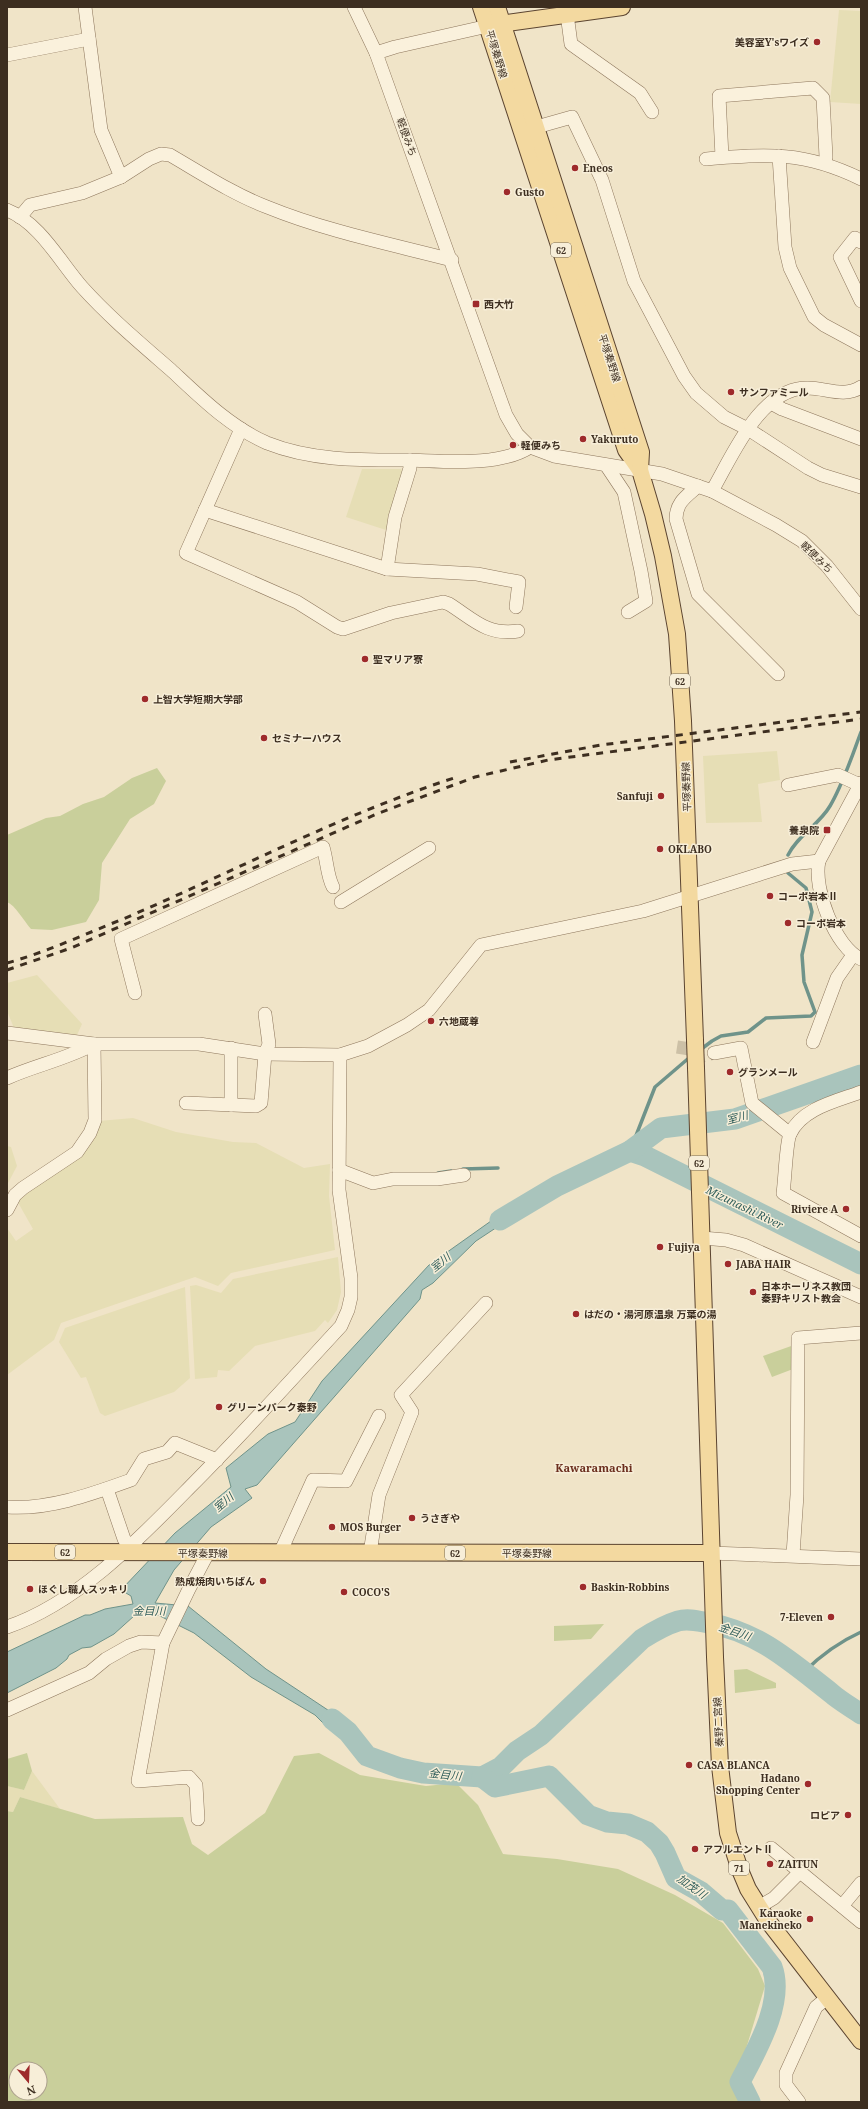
<svg xmlns="http://www.w3.org/2000/svg" width="868" height="2109" font-family="'Noto Serif','Noto Sans JP',serif">
  <rect width="100%" height="100%" fill="#f0e4c8"/>
  <g fill="#e6deb5">
    <path d="M 839,10 L 861,11 L 861,104 L 830,102 Z"/>
    <path d="M 362,469 L 401,469 L 404,474 L 389,531 L 346,517 Z"/>
    <path d="M 777,751 L 780,780 L 758,784 L 762,822 L 706,823 L 703,756 Z"/>
    <path d="M 37,975 L 82,1024 L 77,1035 L 14,1028 L 7,1011 L 7,983 Z"/>
    <path d="M 133,1118 L 176,1132 L 233,1142 L 256,1143 L 304,1168 L 330,1164 L 329,1196 L 335,1250 L 231,1273 L 218,1286 L 195,1277 L 61,1323 L 54,1340 L 7,1375 L 7,1228 L 16,1241 L 33,1229 L 16,1199 L 53,1173 L 99,1121 Z"/>
    <path d="M 7,1146 L 11,1147 L 17,1166 L 7,1185 Z"/>
    <path d="M 338,1257 L 341,1292 L 337,1310 L 328,1323 L 325,1320 L 315,1331 L 255,1346 L 229,1371 L 218,1370 L 217,1377 L 195,1379 L 190,1286 L 196,1285 L 221,1293 L 233,1279 Z"/>
    <path d="M 185,1287 L 190,1378 L 174,1392 L 105,1416 L 100,1413 L 86,1377 L 81,1378 L 59,1342 L 65,1328 Z"/>
    <path d="M 32,1771 L 60,1809 L 20,1797 L 13,1812 L 7,1811 L 7,1786 L 24,1790 Z"/>
  </g>
  <g fill="#c9cf9b" fill-rule="evenodd">
    <path d="M 157,768 L 166,781 L 154,804 L 130,819 L 102,863 L 99,900 L 86,922 L 52,930 L 31,929 C 24,921 15,905 7,902 L 7,835 L 46,818 L 60,816 L 83,804 L 104,797 L 132,778 Z"/>
    <path d="M 794,1345 L 793,1369 L 772,1377 L 763,1356 Z"/>
    <path d="M 604,1624 L 591,1639 L 554,1641 L 554,1626 Z"/>
    <path d="M 747,1669 L 776,1683 L 776,1688 L 735,1693 L 734,1670 Z"/>
    <path d="M 27,1753 L 32,1771 L 24,1790 L 7,1786 L 7,1759 Z"/>
    <path d="M 319,1753 L 360,1775 L 426,1786 L 456,1783 L 478,1805 L 503,1854 L 557,1859 L 618,1869 L 675,1895 L 723,1923 L 758,1969 L 765,1986 L 739,2072 L 753,2102 L 7,2102 L 7,1811 L 13,1812 L 20,1797 L 95,1819 L 183,1817 L 192,1844 L 208,1855 L 265,1813 L 294,1756 ZM 16,2069 L 40,2069 L 40,2093 L 16,2093 Z"/>
  </g>
  <path fill="#a9c4bc" stroke="#6f938a" d="M 522,1199 L 526,1208 L 476,1241 L 433,1283 L 422,1290 L 420,1299 L 257,1485 L 245,1489 L 252,1498 L 211,1527 L 174,1570 L 155,1603 L 188,1606 L 266,1669 L 352,1726 L 356,1738 L 324,1724 L 315,1715 L 251,1677 L 194,1633 L 158,1615 L 134,1616 L 114,1634 L 91,1647 L 82,1648 L 69,1655 L 67,1659 L 56,1668 L 7,1693 L 7,1652 L 85,1615 L 90,1615 L 105,1609 L 133,1604 L 131,1596 L 121,1590 L 175,1533 L 231,1487 L 226,1468 L 268,1434 L 295,1422 L 322,1381 L 429,1265 Z"/>
  <g fill="none" stroke-linecap="round" stroke-linejoin="round">
    <g stroke="#6f938a" stroke-width="3.5">
      <path d="M 788,855 C 798,835 819,825 830,806 C 843,784 852,756 861,732"/>
      <path d="M 700,1050 L 712,1041 L 721,1036 L 748,1032 L 766,1018 L 811,1016 L 815,1012 L 804,982 L 802,955 L 812,912 L 806,888 L 788,873"/>
      <path d="M 630,1151 L 655,1087 L 690,1057"/>
      <path d="M 463,1169 L 498,1168"/>
      <path d="M 438,1173 L 451,1171"/>
      <path d="M 804,1672 C 821,1655 839,1642 861,1632"/>
    </g>
    <g stroke="#a9c4bc" stroke-width="21">
      <path d="M 630,1151 L 645,1156 L 861,1264"/>
      <path d="M 500,1220 L 557,1186 L 630,1151 L 661,1128 L 735,1119 L 861,1075"/>
      <path d="M 332,1719 L 348,1732 L 367,1756 L 400,1768 L 423,1773 L 482,1777 L 501,1767 L 517,1751 L 541,1735 L 642,1639 C 653,1632 665,1625 678,1621 C 688,1618 698,1621 708,1623 C 759,1632 791,1662 831,1693 C 840,1701 851,1707 861,1714"/>
      <path d="M 482,1777 L 495,1787 L 549,1776 L 588,1815 L 607,1822 L 628,1824 L 647,1832 L 659,1843 L 665,1853 L 676,1878 L 701,1892 L 722,1910 L 728,1910 L 772,1967 C 785,2002 756,2051 740,2082 L 750,2102"/>
    </g>
    <path stroke="#ccc0a6" stroke-width="13" stroke-dasharray="13 6" stroke-linecap="butt" d="M 677,1047 L 690,1049 L 696,1058 L 714,1053"/>
    <g stroke="#8d765c" stroke-width="14">
      <g id="minor">
        <path d="M 85,7 L 101,130 L 121,177"/>
        <path d="M 354,7 L 376,53 L 506,415 L 517,434 L 530,447 L 554,456 L 662,474 L 712,491 L 776,525 L 802,541 L 827,566 L 861,609"/>
        <path d="M 567,14 L 571,44 L 640,93 L 652,112"/>
        <path d="M 376,53 L 395,47 L 488,26"/>
        <path d="M 7,55 L 89,39"/>
        <path d="M 526,130 L 572,117 L 602,180 L 634,281 L 684,376 L 696,393 L 724,417 L 748,429 L 808,468 L 822,475 L 861,487"/>
        <path d="M 779,156 L 785,247 L 790,268 L 814,317 L 824,325 L 861,345"/>
        <path d="M 722,157 L 719,96 L 813,88 L 823,98 L 826,157 L 825,163"/>
        <path d="M 706,159 C 768,154 804,151 861,179"/>
        <path d="M 7,210 C 40,223 60,262 82,287 C 109,317 140,343 171,370 C 200,397 230,427 267,443 C 312,461 361,460 408,460 C 445,461 499,467 530,447"/>
        <path d="M 20,217 L 30,205 L 82,193 L 121,177 L 149,159 L 161,154 L 170,155 C 201,173 233,194 267,207 C 326,231 390,244 452,260"/>
        <path d="M 861,242 L 855,238 L 840,257 L 861,301"/>
        <path d="M 771,403 L 782,409 L 861,439"/>
        <path d="M 241,429 L 186,553 L 297,602 L 337,627 L 343,629 L 391,613 L 443,602 L 449,604 C 473,619 487,636 518,631"/>
        <path d="M 606,465 L 624,492 L 641,571 L 646,601 L 628,612"/>
        <path d="M 698,486 C 687,496 676,502 676,519 L 698,594 L 778,674"/>
        <path d="M 712,491 C 732,457 760,387 808,388 C 826,388 844,398 861,387"/>
        <path d="M 205,510 L 387,569 L 477,574 L 519,582 L 516,607"/>
        <path d="M 387,569 L 395,517 L 410,468 L 410,460"/>
        <path d="M 861,783 L 819,861 C 813,889 835,947 861,959"/>
        <path d="M 788,785 L 838,775 L 860,785"/>
        <path d="M 341,902 L 429,848"/>
        <path d="M 135,993 L 121,939 L 323,847 C 327,860 327,876 333,887"/>
        <path d="M 7,1033 L 94,1044 L 199,1044 L 265,1054 L 340,1055 L 368,1046 L 407,1025 L 429,1010 L 481,945 L 643,911 L 792,864 L 819,861"/>
        <path d="M 813,1042 L 837,978 L 853,955"/>
        <path d="M 231,1048 L 231,1105"/>
        <path d="M 714,1053 L 741,1048 L 752,1103 L 790,1134"/>
        <path d="M 7,1078 C 36,1065 67,1059 94,1044 L 95,1120 L 90,1133 L 77,1152 L 23,1188 L 15,1195 L 7,1210"/>
        <path d="M 861,1092 C 837,1101 802,1108 790,1134 C 786,1143 785,1181 783,1193 L 861,1236"/>
        <path d="M 186,1103 L 256,1106 L 261,1103 L 265,1054 L 269,1044 L 265,1014"/>
        <path d="M 339,1170 L 373,1183 L 393,1179 L 437,1179 L 464,1175"/>
        <path d="M 702,1238 L 726,1240 L 744,1245 L 861,1297"/>
        <path d="M 107,1489 L 124,1539 L 130,1547"/>
        <path d="M 7,1507 C 49,1510 92,1494 131,1480 L 144,1459 L 167,1452 L 175,1443 L 217,1460"/>
        <path d="M 280,1553 L 313,1480 L 346,1481 L 379,1416"/>
        <path d="M 370,1553 L 379,1495 L 412,1412 L 401,1395 L 486,1303"/>
        <path d="M 711,1553 L 861,1559"/>
        <path d="M 793,1555 L 797,1495 L 798,1338 L 861,1333"/>
        <path d="M 7,1627 C 78,1603 139,1539 190,1487 C 242,1435 291,1380 341,1326 L 348,1310 L 351,1297 L 351,1278 L 339,1190 L 340,1055"/>
        <path d="M 7,1710 L 89,1673 L 106,1659 L 129,1646 L 141,1642 L 163,1643"/>
        <path d="M 198,1819 L 196,1785 L 189,1777 L 138,1781 L 163,1643 L 189,1589 L 208,1553"/>
        <path d="M 771,1848 L 861,1922"/>
        <path d="M 842,1906 L 861,1883"/>
        <path d="M 759,1907 L 774,1898 L 800,1872"/>
        <path d="M 799,2102 L 786,2085 L 786,2073 L 816,2007 L 827,1998"/>
      </g>
    </g>
    <g stroke="#5b4430" stroke-width="18">
      <g id="major">
        <path d="M 481,7 L 626,450 L 640,470 L 653,514 L 663,556 L 677,634 L 683,721 L 695,1040"/>
        <path d="M 497,7 L 641,452 L 640,470"/>
        <path d="M 493,25 L 622,7"/>
        <path d="M 696,1068 L 715,1657 L 720,1766 L 728,1833 L 740,1870 L 748,1889 L 768,1921 L 861,2041"/>
        <path d="M 7,1552 L 711,1553"/>
      </g>
    </g>
    <use href="#minor" stroke="#faf1dc" stroke-width="13"/>
    <use href="#major" stroke="#f3d9a0" stroke-width="16"/>
    <g stroke="#3d2e20" stroke-width="3" stroke-dasharray="7 7" stroke-linecap="butt">
      <path d="M 510,762 L 601,745 L 861,712"/>
      <path d="M 7,963 C 47,952 85,934 123,919 C 233,872 340,815 454,778"/>
      <path d="M 7,970 L 71,948 L 379,813 L 475,777 L 548,760 L 861,719"/>
    </g>
    <g stroke="#5b4430" stroke-width="18" stroke-linecap="butt">
      <path id="major-bridge" d="M 695,1040 L 696,1068"/>
    </g>
    <use href="#major-bridge" stroke="#f3d9a0" stroke-width="16"/>
  </g>
  <g fill="#9e2a2b" stroke="#f7eed8" stroke-width="1.5">
    <circle cx="817" cy="42" r="4"/>
    <circle cx="575" cy="168" r="4"/>
    <circle cx="507" cy="192" r="4"/>
    <rect x="472" y="300" width="8" height="8" rx="2"/>
    <circle cx="731" cy="392" r="4"/>
    <circle cx="583" cy="439" r="4"/>
    <circle cx="513" cy="445" r="4"/>
    <circle cx="365" cy="659" r="4"/>
    <circle cx="145" cy="699" r="4"/>
    <circle cx="264" cy="738" r="4"/>
    <circle cx="661" cy="796" r="4"/>
    <rect x="823" y="826" width="8" height="8" rx="2"/>
    <circle cx="660" cy="849" r="4"/>
    <circle cx="770" cy="896" r="4"/>
    <circle cx="788" cy="923" r="4"/>
    <circle cx="431" cy="1021" r="4"/>
    <circle cx="730" cy="1072" r="4"/>
    <circle cx="846" cy="1209" r="4"/>
    <circle cx="660" cy="1247" r="4"/>
    <circle cx="728" cy="1264" r="4"/>
    <circle cx="753" cy="1292" r="4"/>
    <circle cx="576" cy="1314" r="4"/>
    <circle cx="219" cy="1407" r="4"/>
    <circle cx="412" cy="1518" r="4"/>
    <circle cx="332" cy="1527" r="4"/>
    <circle cx="263" cy="1581" r="4"/>
    <circle cx="583" cy="1587" r="4"/>
    <circle cx="30" cy="1589" r="4"/>
    <circle cx="344" cy="1592" r="4"/>
    <circle cx="831" cy="1617" r="4"/>
    <circle cx="689" cy="1765" r="4"/>
    <circle cx="808" cy="1784" r="4"/>
    <circle cx="848" cy="1815" r="4"/>
    <circle cx="695" cy="1849" r="4"/>
    <circle cx="770" cy="1864" r="4"/>
    <circle cx="810" cy="1919" r="4"/>
  </g>
  <g text-anchor="middle" dominant-baseline="central" stroke-width="3" stroke-linejoin="round" paint-order="stroke">
    <g fill="#f7eed8" stroke="#756857" stroke-width="1">
      <rect x="551" y="243" width="20" height="14" rx="3"/>
      <rect x="670" y="674" width="20" height="14" rx="3"/>
      <rect x="689" y="1156" width="20" height="14" rx="3"/>
      <rect x="55" y="1545" width="20" height="14" rx="3"/>
      <rect x="445" y="1546" width="20" height="14" rx="3"/>
      <rect x="729" y="1861" width="20" height="14" rx="3"/>
    </g>
    <g font-size="9" font-weight="bold" fill="#3d2e20">
      <text x="561" y="250">62</text>
      <text x="680" y="681">62</text>
      <text x="699" y="1163">62</text>
      <text x="65" y="1552">62</text>
      <text x="455" y="1553">62</text>
      <text x="739" y="1868">71</text>
    </g>
    <g font-size="10" font-weight="bold" fill="#3d2e20" stroke="#f7eed8" text-anchor="start">
      <text x="809" y="42" text-anchor="end">美容室Y'sワイズ</text>
      <text x="583" y="168">Eneos</text>
      <text x="515" y="192">Gusto</text>
      <text x="484" y="304">西大竹</text>
      <text x="739" y="392">サンファミール</text>
      <text x="591" y="439">Yakuruto</text>
      <text x="521" y="445">軽便みち</text>
      <text x="373" y="659">聖マリア寮</text>
      <text x="153" y="699">上智大学短期大学部</text>
      <text x="272" y="738">セミナーハウス</text>
      <text x="653" y="796" text-anchor="end">Sanfuji</text>
      <text x="819" y="830" text-anchor="end">養泉院</text>
      <text x="668" y="849">OKLABO</text>
      <text x="778" y="896">コーポ岩本Ⅱ</text>
      <text x="796" y="923">コーポ岩本</text>
      <text x="439" y="1021">六地蔵尊</text>
      <text x="738" y="1072">グランメール</text>
      <text x="838" y="1209" text-anchor="end">Riviere A</text>
      <text x="668" y="1247">Fujiya</text>
      <text x="736" y="1264">JABA HAIR</text>
      <text x="761" y="1286">日本ホーリネス教団<tspan x="761" dy="12">秦野キリスト教会</tspan></text>
      <text x="584" y="1314">はだの・湯河原温泉 万葉の湯</text>
      <text x="227" y="1407">グリーンパーク秦野</text>
      <text x="420" y="1518">うさぎや</text>
      <text x="340" y="1527">MOS Burger</text>
      <text x="255" y="1581" text-anchor="end">熟成焼肉いちばん</text>
      <text x="591" y="1587">Baskin-Robbins</text>
      <text x="38" y="1589">ほぐし職人スッキリ</text>
      <text x="352" y="1592">COCO'S</text>
      <text x="823" y="1617" text-anchor="end">7-Eleven</text>
      <text x="697" y="1765">CASA BLANCA</text>
      <text x="800" y="1778" text-anchor="end">Hadano<tspan x="800" dy="12">Shopping Center</tspan></text>
      <text x="840" y="1815" text-anchor="end">ロピア</text>
      <text x="703" y="1849">アフルエントⅡ</text>
      <text x="778" y="1864">ZAITUN</text>
      <text x="802" y="1913" text-anchor="end">Karaoke<tspan x="802" dy="12">Manekineko</tspan></text>
    </g>
    <g font-size="10" fill="#3d2e20" stroke="#f7eed8">
      <text transform="translate(497 54) rotate(73)">平塚秦野線</text>
      <text transform="translate(407 137) rotate(70)">軽便みち</text>
      <text transform="translate(610 358) rotate(72)">平塚秦野線</text>
      <text transform="translate(817 557) rotate(44)">軽便みち</text>
      <text transform="translate(686 787) rotate(-92)">平塚秦野線</text>
      <text x="203" y="1553">平塚秦野線</text>
      <text x="527" y="1553">平塚秦野線</text>
      <text transform="translate(718 1722) rotate(-93)">秦野二宮線</text>
    </g>
    <g font-size="11" font-style="italic" fill="#2f5d5a" stroke="#f7eed8">
      <text transform="translate(737 1117) rotate(-14)">室川</text>
      <text transform="translate(745 1207) rotate(26)">Mizunashi River</text>
      <text transform="translate(440 1262) rotate(-39)">室川</text>
      <text transform="translate(223 1502) rotate(-41)">室川</text>
      <text x="149" y="1610">金目川</text>
      <text transform="translate(735 1631) rotate(19)">金目川</text>
      <text transform="translate(445 1774) rotate(6)">金目川</text>
      <text transform="translate(692 1886) rotate(35)">加茂川</text>
    </g>
    <g font-size="11" font-weight="bold" fill="#6b2e1e" stroke="#f7eed8">
      <text x="594" y="1467">Kawaramachi</text>
    </g>
  </g>
  <rect width="868" height="2109" fill="none" stroke="#3d2e20" stroke-width="16"/>
  <g transform="translate(28 2081) rotate(161)"><circle r="19" fill="#f7eed8" stroke="#ada18e"/>
  <path d="M0-3L7 15L0 10L-7 15Z" fill="#9e2a2b"/>
  <text y="-6" font-size="11" font-weight="bold" text-anchor="middle" fill="#3d2e20">N</text>
  </g>
</svg>
